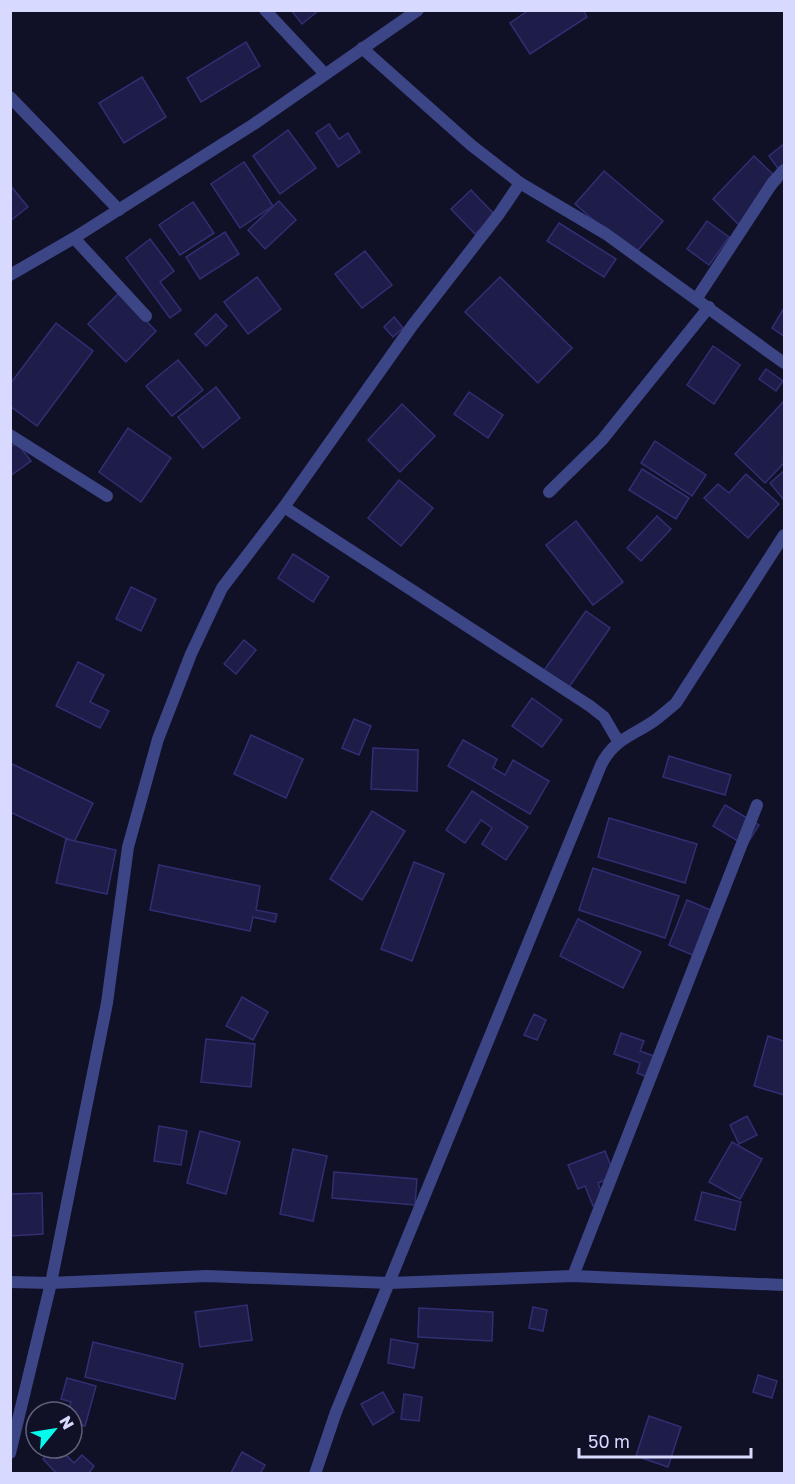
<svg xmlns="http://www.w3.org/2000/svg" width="795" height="1484" font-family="'Golos Text',sans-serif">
  <rect width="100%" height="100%" fill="#101027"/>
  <g fill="#1e1c48" stroke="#312f73" stroke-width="1.5">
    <path d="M 291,10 L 319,10 L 302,24 Z"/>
    <path d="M 529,10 L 583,10 L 587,17 L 530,54 L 510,23 Z"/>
    <path d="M 246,42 L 260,66 L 201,102 L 187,78 Z"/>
    <path d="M 142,77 L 166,117 L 124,143 L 99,103 Z"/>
    <path d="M 329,124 L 339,139 L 348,133 L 360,152 L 338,167 L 316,133 Z"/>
    <path d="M 288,130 L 316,168 L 280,194 L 253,156 Z"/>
    <path d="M 784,144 L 784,177 L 769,156 Z"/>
    <path d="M 754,156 L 781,182 L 740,226 L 713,199 Z"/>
    <path d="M 244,162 L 273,206 L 240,228 L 211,184 Z"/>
    <path d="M 604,171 L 663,221 L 634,255 L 575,204 Z"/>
    <path d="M 10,185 L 28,207 L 10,221 Z"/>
    <path d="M 471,190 L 495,215 L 475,234 L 451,209 Z"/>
    <path d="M 279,201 L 296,220 L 265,249 L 248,230 Z"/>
    <path d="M 193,202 L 214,233 L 180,255 L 159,225 Z"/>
    <path d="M 707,221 L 729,237 L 709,265 L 687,249 Z"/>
    <path d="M 559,223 L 616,259 L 604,277 L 547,241 Z"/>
    <path d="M 225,232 L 239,254 L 200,279 L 186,257 Z"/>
    <path d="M 150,239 L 174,271 L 160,282 L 181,310 L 170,318 L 126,258 Z"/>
    <path d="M 365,251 L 392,285 L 362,308 L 335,274 Z"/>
    <path d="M 257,277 L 281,309 L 248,334 L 224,302 Z"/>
    <path d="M 500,277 L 572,348 L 538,383 L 465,312 Z"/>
    <path d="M 119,293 L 156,331 L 126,362 L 88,324 Z"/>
    <path d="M 784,308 L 784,336 L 772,328 Z"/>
    <path d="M 216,314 L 227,326 L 206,346 L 195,334 Z"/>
    <path d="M 394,317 L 403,328 L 393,337 L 384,327 Z"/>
    <path d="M 56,323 L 93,351 L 37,426 L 10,406 L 10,384 Z"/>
    <path d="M 713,346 L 740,365 L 714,404 L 687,385 Z"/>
    <path d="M 178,360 L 203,390 L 172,416 L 146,386 Z"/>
    <path d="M 766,369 L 783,381 L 776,391 L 759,379 Z"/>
    <path d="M 216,387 L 240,418 L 203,448 L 178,417 Z"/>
    <path d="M 469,392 L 503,415 L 488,438 L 454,414 Z"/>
    <path d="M 784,401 L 784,463 L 765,483 L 735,454 Z"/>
    <path d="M 402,404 L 435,436 L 400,472 L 368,440 Z"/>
    <path d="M 128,428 L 171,458 L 141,502 L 99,472 Z"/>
    <path d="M 655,441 L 706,475 L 692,496 L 641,463 Z"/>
    <path d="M 17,443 L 31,461 L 10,476 L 10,447 Z"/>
    <path d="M 642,469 L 689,498 L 676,519 L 629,490 Z"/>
    <path d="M 784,471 L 784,500 L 770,483 Z"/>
    <path d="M 746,474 L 779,504 L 748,538 L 704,498 L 718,484 L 729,493 Z"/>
    <path d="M 399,480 L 433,508 L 401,546 L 368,518 Z"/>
    <path d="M 657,516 L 671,529 L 641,561 L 627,548 Z"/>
    <path d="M 576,521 L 623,582 L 593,605 L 546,545 Z"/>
    <path d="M 293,554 L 329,577 L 313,602 L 278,578 Z"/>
    <path d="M 131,587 L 156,599 L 141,631 L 116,619 Z"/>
    <path d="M 586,611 L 610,628 L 565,693 L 540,676 Z"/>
    <path d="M 244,640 L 256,650 L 236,674 L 224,664 Z"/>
    <path d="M 78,662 L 104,675 L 90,702 L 109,711 L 100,728 L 56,706 Z"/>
    <path d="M 532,698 L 562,720 L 542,747 L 512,726 Z"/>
    <path d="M 354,719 L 371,726 L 359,755 L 342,748 Z"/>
    <path d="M 251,735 L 303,759 L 286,798 L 234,774 Z"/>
    <path d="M 463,740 L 497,759 L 493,768 L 505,775 L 513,760 L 549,781 L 530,814 L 448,766 Z"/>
    <path d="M 373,748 L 418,750 L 417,791 L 371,789 Z"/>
    <path d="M 669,756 L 731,775 L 725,795 L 663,777 Z"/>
    <path d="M 10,763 L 93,803 L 74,842 L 10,812 Z"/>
    <path d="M 472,791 L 528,827 L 506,860 L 482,844 L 492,828 L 481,820 L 465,843 L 446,830 Z"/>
    <path d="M 725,805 L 759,825 L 746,846 L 713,826 Z"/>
    <path d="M 372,811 L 405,831 L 362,900 L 330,879 Z"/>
    <path d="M 609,818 L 697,844 L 685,883 L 598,857 Z"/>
    <path d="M 66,839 L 116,850 L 107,894 L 56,883 Z"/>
    <path d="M 414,862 L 444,874 L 412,961 L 381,949 Z"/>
    <path d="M 159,865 L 260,886 L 256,910 L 277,914 L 275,922 L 253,917 L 250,931 L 150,910 Z"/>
    <path d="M 593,868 L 679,896 L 665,938 L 579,910 Z"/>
    <path d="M 687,900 L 720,914 L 702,959 L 669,945 Z"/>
    <path d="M 578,919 L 641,952 L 623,988 L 560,956 Z"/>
    <path d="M 242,997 L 268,1012 L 253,1040 L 226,1026 Z"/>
    <path d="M 534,1014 L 546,1020 L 537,1040 L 524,1035 Z"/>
    <path d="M 621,1033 L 644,1041 L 640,1051 L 662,1059 L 655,1080 L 637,1073 L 640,1063 L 614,1054 Z"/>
    <path d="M 768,1036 L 784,1041 L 784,1095 L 754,1086 Z"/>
    <path d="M 206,1039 L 255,1044 L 251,1087 L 201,1082 Z"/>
    <path d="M 747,1116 L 757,1135 L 739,1144 L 730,1125 Z"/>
    <path d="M 159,1126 L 187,1131 L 181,1165 L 154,1161 Z"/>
    <path d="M 200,1131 L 240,1142 L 226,1194 L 187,1183 Z"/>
    <path d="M 732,1142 L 762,1159 L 740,1199 L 709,1182 Z"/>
    <path d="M 293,1149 L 327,1156 L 313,1221 L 280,1214 Z"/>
    <path d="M 605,1151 L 615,1176 L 598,1183 L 605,1201 L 593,1206 L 585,1186 L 578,1189 L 568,1165 Z"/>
    <path d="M 334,1172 L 417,1179 L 415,1205 L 332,1198 Z"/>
    <path d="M 702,1192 L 741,1202 L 735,1230 L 695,1220 Z"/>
    <path d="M 42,1193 L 43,1234 L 10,1236 L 10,1194 Z"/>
    <path d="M 247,1305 L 252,1340 L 200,1347 L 195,1312 Z"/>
    <path d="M 533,1307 L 547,1310 L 543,1331 L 529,1328 Z"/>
    <path d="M 419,1308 L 493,1312 L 492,1341 L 418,1337 Z"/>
    <path d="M 391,1339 L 418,1344 L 414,1368 L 388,1363 Z"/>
    <path d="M 93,1342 L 183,1364 L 175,1399 L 85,1377 Z"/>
    <path d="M 758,1375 L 777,1381 L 772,1398 L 753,1392 Z"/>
    <path d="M 67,1378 L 96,1386 L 85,1426 L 72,1422 L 72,1412 L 68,1412 L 71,1402 L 61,1399 Z"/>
    <path d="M 383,1392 L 394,1412 L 373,1425 L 361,1404 Z"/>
    <path d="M 404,1394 L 422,1397 L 419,1421 L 401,1419 Z"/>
    <path d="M 649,1416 L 681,1427 L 668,1467 L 636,1456 Z"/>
    <path d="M 53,1448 L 59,1448 L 74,1463 L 82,1455 L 94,1466 L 88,1474 L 57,1474 L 43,1459 Z"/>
    <path d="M 242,1452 L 265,1465 L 260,1474 L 231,1473 Z"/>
  </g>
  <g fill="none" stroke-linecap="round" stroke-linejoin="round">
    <g stroke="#3c4585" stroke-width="12">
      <path d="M 265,10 L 325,74"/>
      <path d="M 10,97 L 119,210"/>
      <path d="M 520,183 L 606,234 L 784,363"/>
      <path d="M 74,238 L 146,316"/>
      <path d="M 10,275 L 74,238 L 254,124 L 418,10"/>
      <path d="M 697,298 L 773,182 L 784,170"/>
      <path d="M 10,435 L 107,496"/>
      <path d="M 549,492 L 602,440 L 709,307"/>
      <path d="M 284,507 L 590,706 L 604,717 L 618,741"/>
      <path d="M 573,1276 L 757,805"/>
      <path d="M 10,1282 L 51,1283 L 207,1276 L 389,1283 L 573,1276 L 784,1285"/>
      <path d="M 10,1453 L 51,1283 L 107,1003 L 128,847 L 158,739 L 191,654 L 222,588 L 284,507 L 412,326 L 499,214 L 520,183 L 471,145 L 362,48"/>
      <path d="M 315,1474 L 336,1412 L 601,765 C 614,739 632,736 654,721 C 662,715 669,709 676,703 L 784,535"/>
    </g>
  </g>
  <rect width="795" height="1484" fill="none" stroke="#d7d9fe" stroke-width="24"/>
  <g transform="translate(54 1430) rotate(60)"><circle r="28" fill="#101027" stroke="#60607d" stroke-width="1.5"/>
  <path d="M0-4.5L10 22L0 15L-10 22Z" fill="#06fbec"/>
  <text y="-9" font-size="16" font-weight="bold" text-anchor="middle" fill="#d7d9fe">N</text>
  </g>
  <path d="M579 1448v9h172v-9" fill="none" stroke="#d7d9fe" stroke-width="3"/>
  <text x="588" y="1448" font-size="18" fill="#d7d9fe" stroke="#101027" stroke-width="4.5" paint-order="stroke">50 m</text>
</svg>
